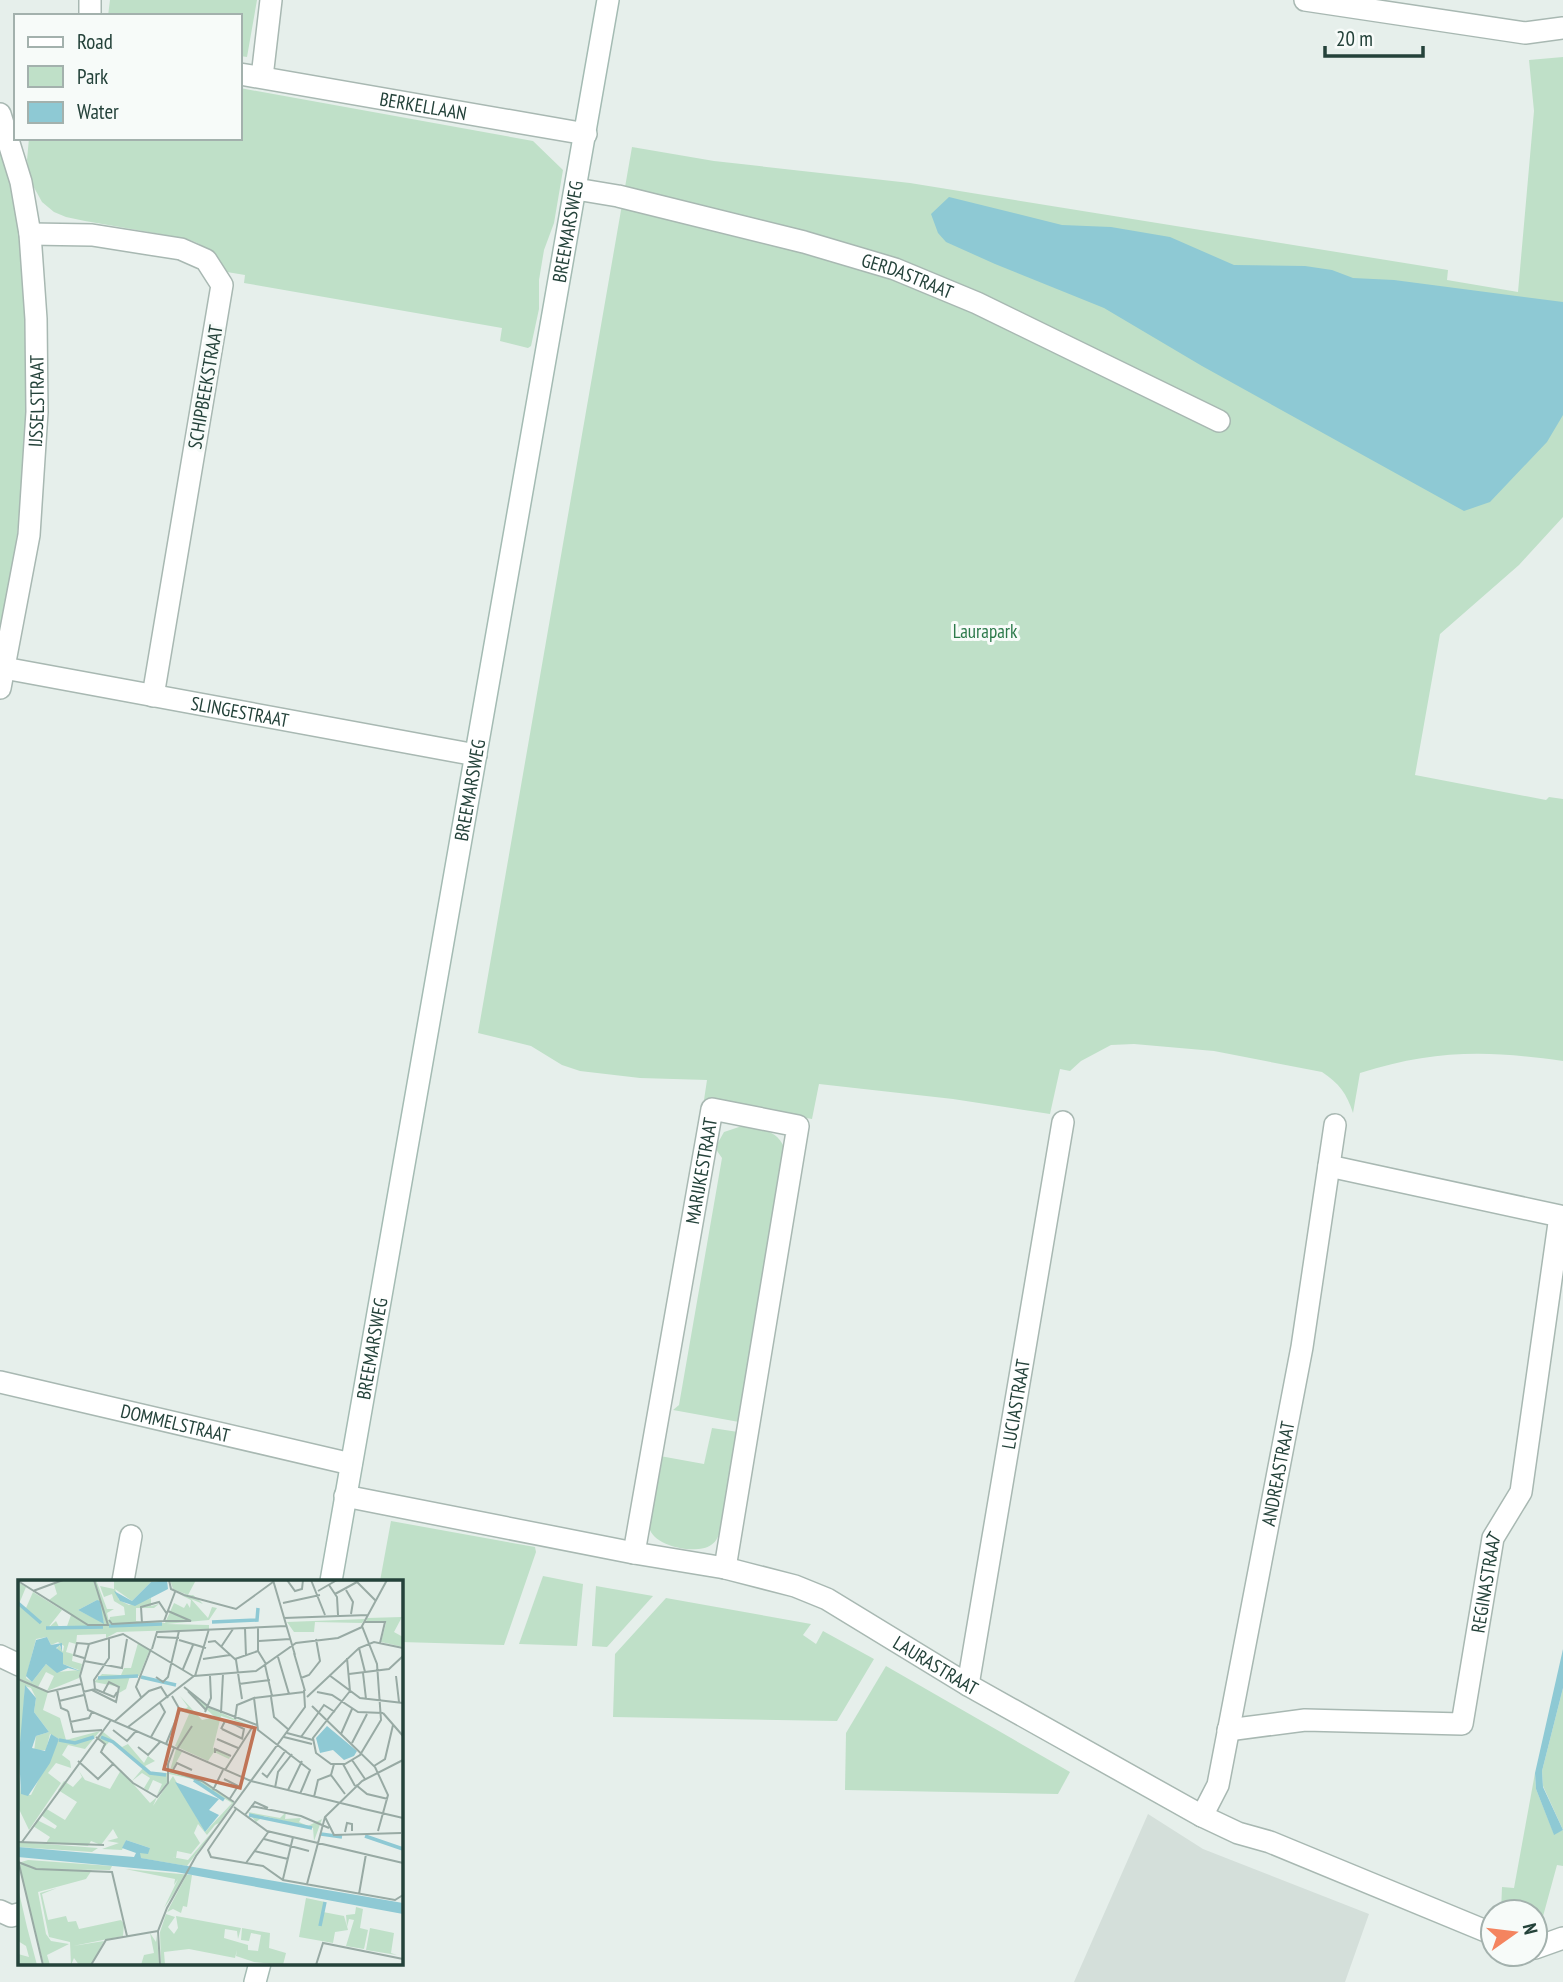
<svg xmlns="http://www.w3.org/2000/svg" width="1563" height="1982" font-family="'PT Sans Narrow',sans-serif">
  <rect width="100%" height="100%" fill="#e6efeb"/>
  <path fill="#d4dfda" d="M 1148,1814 L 1203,1849 L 1369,1914 L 1345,1982 L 1074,1982 Z"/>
  <g fill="#bfe0c8">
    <path d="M 110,0 L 257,0 L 247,57 L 240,56 L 240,16 L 108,16 Z"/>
    <path d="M 1563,57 L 1563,517 L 1519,565 L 1440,634 L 1415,775 L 1546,800 L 1549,797 L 1563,799 L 1563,1061 C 1486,1050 1434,1050 1360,1073 L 1353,1113 C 1347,1094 1339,1083 1322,1072 L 1214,1051 L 1134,1044 L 1111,1045 L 1081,1061 L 1070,1071 L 1060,1069 L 1050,1114 L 953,1099 L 819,1084 L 812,1119 L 704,1100 L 707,1080 L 640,1078 L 580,1071 L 562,1065 L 531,1046 L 478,1033 L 632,147 L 714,161 L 910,183 L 1448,270 L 1447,280 L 1518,292 L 1534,111 L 1529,60 Z"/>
    <path d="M 240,88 L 533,141 L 563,170 L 554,223 L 544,250 L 539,280 L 539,309 L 531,346 L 528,348 L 500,341 L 502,328 L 244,283 L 245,275 L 227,272 C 215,254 204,243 183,238 L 85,221 L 66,217 L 54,212 L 42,202 L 31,182 L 27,160 L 29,138 L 240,138 Z"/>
    <path d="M 0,150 L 4,155 L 19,221 L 27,332 L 27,454 L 10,591 L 0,645 Z"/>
    <path d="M 742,1126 C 760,1129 776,1129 784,1147 L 739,1422 L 673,1410 L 679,1405 L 722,1158 L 715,1148 L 724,1132 Z"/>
    <path d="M 712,1428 L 738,1432 L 720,1532 C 718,1537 716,1542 711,1545 C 697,1555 653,1547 649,1527 C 646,1514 658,1472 660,1456 L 704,1464 Z"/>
    <path d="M 391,1521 L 535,1547 L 536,1552 L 504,1645 L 401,1642 L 401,1581 L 380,1581 Z"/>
    <path d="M 543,1576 L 583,1584 L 577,1646 L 519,1644 Z"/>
    <path d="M 596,1586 L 653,1596 L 607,1647 L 592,1646 Z"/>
    <path d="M 666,1598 L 811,1624 L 803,1635 L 816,1644 L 823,1631 L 874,1659 L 837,1721 L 613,1717 L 615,1654 Z"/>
    <path d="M 886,1666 L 1070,1772 L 1058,1794 L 845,1790 L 846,1733 Z"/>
    <path d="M 1563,1688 L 1563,1866 L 1557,1865 L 1542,1920 L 1535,1923 L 1535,1912 L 1501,1912 L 1502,1887 L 1514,1888 L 1535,1773 L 1536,1789 L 1554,1834 L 1563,1830 L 1543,1786 L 1542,1771 Z"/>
  </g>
  <g fill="#8ec9d4">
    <path d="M 949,197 L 1062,225 L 1111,227 L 1170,237 L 1234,265 L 1305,266 L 1332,270 L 1353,278 L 1394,280 L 1563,302 L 1563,415 L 1547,442 L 1490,502 L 1464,511 L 1202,366 L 1104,308 L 995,264 L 946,242 L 938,233 L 931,214 Z"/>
    <path d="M 1563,1649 L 1563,1688 L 1542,1771 L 1543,1787 L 1563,1830 L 1554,1835 L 1536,1789 L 1535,1773 Z"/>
  </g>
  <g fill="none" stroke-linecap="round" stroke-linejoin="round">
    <g stroke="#a8b8b2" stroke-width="24">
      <g id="street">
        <path d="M 90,0 L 90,16"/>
        <path d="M 1305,0 L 1525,33 L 1563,28"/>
        <path id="s1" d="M 240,74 L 586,134"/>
        <path d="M 262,77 L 271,0"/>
        <path id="s2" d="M 576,189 L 618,196 L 804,242 L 895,269 L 977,303 L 1219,421"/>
        <path d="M 30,234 L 92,235 L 181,249 L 206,260 L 222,285 L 153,696"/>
        <path id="s3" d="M 4,668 L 476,755"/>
        <path id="s4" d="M 0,688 L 29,535 L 37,412 L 36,319 L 30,234 L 21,182 L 0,114"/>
        <path id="s5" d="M 0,1382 L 351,1464"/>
        <path id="s6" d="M 345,1496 L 634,1553 L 725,1568 L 795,1586 L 827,1599 L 968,1685 L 1202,1816 L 1238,1833 L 1270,1842 L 1493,1934"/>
        <path id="s7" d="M 634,1553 L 712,1109 L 798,1126 L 725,1568"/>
        <path d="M 123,1581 L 131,1536"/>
        <path d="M 0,1656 L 19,1665"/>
        <path id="s8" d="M 968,1685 L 1063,1122"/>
        <path id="s9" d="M 1228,1730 L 1305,1720 L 1462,1724 L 1493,1538 L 1521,1492 L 1560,1216 L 1329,1166"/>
        <path id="s10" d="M 1202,1816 L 1218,1785 L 1302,1347 L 1335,1125"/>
        <path d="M 0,1911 L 11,1916 L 19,1914"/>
        <path d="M 1535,1948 L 1563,1938"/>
      </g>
    </g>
    <g stroke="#a4bbb3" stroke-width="24">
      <g id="secondary">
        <path id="s11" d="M 331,1581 L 608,0"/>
        <path d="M 255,1982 L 260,1963"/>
      </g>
    </g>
    <use href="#street" stroke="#fff" stroke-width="21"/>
    <use href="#secondary" stroke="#fff" stroke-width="21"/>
  </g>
  <g text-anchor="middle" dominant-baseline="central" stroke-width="6" stroke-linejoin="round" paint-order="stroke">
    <g font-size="19" fill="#24423a" stroke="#f7fbf9">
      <text stroke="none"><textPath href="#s1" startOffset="186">BERKELLAAN</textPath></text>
      <text stroke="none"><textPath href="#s11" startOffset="1370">BREEMARSWEG</textPath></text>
      <text stroke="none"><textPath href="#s2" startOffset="343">GERDASTRAAT</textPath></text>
      <text transform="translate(205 387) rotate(-80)">SCHIPBEEKSTRAAT</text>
      <text stroke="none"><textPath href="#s4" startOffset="290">IJSSELSTRAAT</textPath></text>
      <text stroke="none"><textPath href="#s3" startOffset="240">SLINGESTRAAT</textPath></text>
      <text stroke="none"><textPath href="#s11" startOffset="803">BREEMARSWEG</textPath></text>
      <text stroke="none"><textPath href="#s7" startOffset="388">MARIJKESTRAAT</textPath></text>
      <text stroke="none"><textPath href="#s11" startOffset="236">BREEMARSWEG</textPath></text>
      <text stroke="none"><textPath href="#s8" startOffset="285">LUCIASTRAAT</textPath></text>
      <text stroke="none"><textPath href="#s5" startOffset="180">DOMMELSTRAAT</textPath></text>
      <text stroke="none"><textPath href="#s10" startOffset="352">ANDREASTRAAT</textPath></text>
      <text stroke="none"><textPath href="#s9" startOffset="378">REGINASTRAAT</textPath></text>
      <text stroke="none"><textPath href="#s6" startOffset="621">LAURASTRAAT</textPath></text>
    </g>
    <g font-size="19" fill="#2d7a4b" stroke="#f7fbf9">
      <text x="985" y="631">Laurapark</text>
    </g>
  </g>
  <g transform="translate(18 1580)">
    <rect width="385" height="385" fill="#e6efeb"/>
    <path d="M 46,0 L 78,0 L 89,29 L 96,29 L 89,33 L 91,42 L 92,37 L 107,35 L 106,27 L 96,21 L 94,14 L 86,17 L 82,6 L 96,9 L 96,0 L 144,0 L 133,2 L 114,21 L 97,9 L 101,20 L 111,25 L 133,18 L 133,26 L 141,24 L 136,28 L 118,28 L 118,41 L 147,43 L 156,23 L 166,28 L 169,23 L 172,28 L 173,20 L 165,16 L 175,15 L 182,21 L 185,24 L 173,19 L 190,38 L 194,27 L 199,28 L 191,40 L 148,44 L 191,45 L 191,49 L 99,52 L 88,58 L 88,54 L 59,55 L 58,64 L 51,62 L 48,72 L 55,74 L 54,81 L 64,84 L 61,98 L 29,111 L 36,96 L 28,92 L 20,107 L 0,98 L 0,2 L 8,7 L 1,24 L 8,28 L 15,12 L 44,30 L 29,49 L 38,41 L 42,49 L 48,49 L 53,35 L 31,20 L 39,14 L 36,4 ZM 79,20 L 86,43 L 60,30 ZM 29,57 L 33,65 L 40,62 L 46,66 L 45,72 L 41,65 L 38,70 L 44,73 L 45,84 L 61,90 L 39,92 L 28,84 L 14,102 L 8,98 L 18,59 ZM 152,0 L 178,0 L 170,15 L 155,9 ZM 384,37 L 376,52 L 385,57 L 385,67 L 363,62 L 368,43 L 348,42 L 349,38 ZM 347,39 L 344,43 L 297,42 L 296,52 L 276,52 L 269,42 ZM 120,63 L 132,69 L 121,96 L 112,96 L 108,109 L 101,113 L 102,107 L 76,102 L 84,94 L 103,95 L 106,88 L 113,88 ZM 1,100 L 30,112 L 25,130 L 42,138 L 48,160 L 82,151 L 67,169 L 50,165 L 44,175 L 52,181 L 53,188 L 38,183 L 30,193 L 43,203 L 11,250 L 0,227 ZM 7,106 L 13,108 L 18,118 L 16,132 L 31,152 L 18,156 L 16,171 L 28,170 L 32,154 L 41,159 L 13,215 L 3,214 L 1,196 ZM 169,112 L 192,128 L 233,146 L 203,136 L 195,168 L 212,177 L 211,179 L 196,172 L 190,181 L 157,166 L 171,134 L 163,131 L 170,127 L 162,116 L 184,140 L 197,137 ZM 84,151 L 104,167 L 110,164 L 126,183 L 130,176 L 137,181 L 127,186 L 133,192 L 149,193 L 149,203 L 139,215 L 144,204 L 135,200 L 130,211 L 126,208 L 132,198 L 124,193 L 114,201 L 125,188 L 106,172 L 92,161 L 83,171 L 86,164 L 79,157 ZM 158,169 L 164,172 L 154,190 L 183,201 L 216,222 L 201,243 L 197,245 L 189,255 L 180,244 L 176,253 L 182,263 L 173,274 L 159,271 L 158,278 L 154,277 L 170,280 L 200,245 L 169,286 L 122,278 L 122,273 L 132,268 L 108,260 L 104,270 L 84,269 L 101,263 L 89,261 L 100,258 L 95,249 L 83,265 L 73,261 L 70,266 L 28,263 L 32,257 L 15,246 L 19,240 L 37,249 L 39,246 L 23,235 L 27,228 L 47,240 L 59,222 L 40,210 L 46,201 L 55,207 L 64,197 L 61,191 L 67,200 L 92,209 L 103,190 L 132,223 L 139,217 L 135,226 L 155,196 L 187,252 L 214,223 L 174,199 L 151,194 ZM 230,232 L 262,238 L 268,232 L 267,239 L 283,238 L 281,242 L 290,246 L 304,239 L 296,261 L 295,248 L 246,236 L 238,242 ZM 0,262 L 80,268 L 74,272 L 0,267 ZM 10,280 L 94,286 L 92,290 L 30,289 L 74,290 L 68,299 L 20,312 L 28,354 L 33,361 L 51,364 L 29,375 L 32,385 L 26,385 L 0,283 ZM 107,289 L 174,295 L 169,327 L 165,326 L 163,333 L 155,329 L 149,332 L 168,296 L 146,328 L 160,299 L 156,305 L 157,299 ZM 0,308 L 9,347 L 19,385 L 0,385 L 0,374 L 11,377 L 8,366 L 0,361 ZM 39,308 L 24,314 L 30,340 L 48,336 L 50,342 L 58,341 L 61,349 L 103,340 L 106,344 L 105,356 L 55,366 L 86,361 L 73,385 L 61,385 L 56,378 L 53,385 L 52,362 L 31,357 L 22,313 ZM 288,318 L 307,322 L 305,332 L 326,336 L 330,350 L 317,352 L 315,363 L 281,357 ZM 338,327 L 345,329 L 342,348 L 350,350 L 346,369 L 328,366 L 336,340 L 331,339 L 329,347 L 328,335 L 337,334 ZM 148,334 L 157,337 L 150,347 L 156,354 L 160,348 L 158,336 L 223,348 L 220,359 L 219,351 L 207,349 L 206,358 L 230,365 L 230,370 L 240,371 L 243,355 L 233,353 L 231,361 L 223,360 L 224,348 L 252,353 L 251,368 L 268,373 L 265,385 L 236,382 L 218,376 L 219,370 L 217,378 L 171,369 L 146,372 L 147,385 L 143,385 L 142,352 ZM 352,348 L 376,353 L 373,373 L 379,375 L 348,370 ZM 132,353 L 138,362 L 139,354 L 141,385 L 123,385 L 126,375 L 136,373 Z" fill="#bfe0c8" fill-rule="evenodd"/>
    <path d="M 149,0 L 150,9 L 117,26 L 102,21 L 96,11 L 114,21 L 133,2 ZM 82,21 L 86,44 L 60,30 L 79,20 ZM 29,57 L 33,65 L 44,63 L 44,72 L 42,65 L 38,68 L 45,73 L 45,84 L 62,91 L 50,88 L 39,93 L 28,84 L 14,102 L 8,96 L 18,60 ZM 7,105 L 18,118 L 16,132 L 31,152 L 18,156 L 14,168 L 27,171 L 33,154 L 41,159 L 32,183 L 10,216 L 3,214 L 1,174 ZM 309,146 L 339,171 L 336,176 L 326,180 L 315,170 L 302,173 L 298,158 ZM 157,202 L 201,219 L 191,230 L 201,235 L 187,252 ZM 108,260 L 132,268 L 130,274 L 122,273 L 123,278 L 385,323 L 385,334 L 158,292 L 0,277 L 0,267 L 116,277 L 118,273 L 104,268 Z" fill="#8ec9d4"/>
    <path fill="none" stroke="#8ec9d4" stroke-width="3.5" d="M 0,23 L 23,43M 194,42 L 239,40 L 240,28M 91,46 L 144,44M 28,48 L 85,47M 123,97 L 158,105M 80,98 L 120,96M 83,157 L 95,162 L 132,193 L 148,195M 41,160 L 57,163 L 76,157M 176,200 L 206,220M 231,235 L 294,248M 303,254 L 324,257M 347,256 L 385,269M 302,346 L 307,322"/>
    <path fill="none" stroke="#98aaa4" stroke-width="2" d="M 151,0 L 153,9 L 166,15M 255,0 L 277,75M 269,0 L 277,11 L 284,9 L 285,0M 293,0 L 307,35M 337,0 L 358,21M 0,1 L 70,45 L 90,45 L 76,0M 311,5 L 319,17 L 320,35M 328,10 L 335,22 L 333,34M 15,11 L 45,0M 300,11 L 319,0M 317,14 L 339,2M 166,15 L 218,29 L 255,2M 265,23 L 302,15M 266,38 L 350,35M 91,40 L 94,44 L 146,41 L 157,12M 146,41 L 173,41 L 150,31M 346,42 L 367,42 L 362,63M 124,43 L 123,27 L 141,22 L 149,34M 227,48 L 228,76M 240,48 L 240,71 L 248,84M 139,57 L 161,58M 161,60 L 188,68M 241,61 L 272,59M 190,62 L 197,61 L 218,80 L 224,119M 71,64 L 62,96 L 70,130 L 233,201M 71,64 L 105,54 L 175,96M 203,67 L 215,49M 341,68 L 347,92M 134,69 L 139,52 L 268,46M 276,73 L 287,111M 260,77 L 271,114M 66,78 L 56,75 L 59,63 L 71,64M 329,78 L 332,111M 185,79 L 212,75M 217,79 L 240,71M 66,81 L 104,88 L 109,59M 247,85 L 254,116M 165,89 L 175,65M 345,93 L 348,119M 331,94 L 371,89 L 385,76M 311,95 L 342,118 L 385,123M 177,96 L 191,49M 378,96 L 381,122M 138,97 L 145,102 L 150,97 L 161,51M 283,98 L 291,95 L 302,81 L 298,59M 0,99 L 30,112 L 63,104M 221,104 L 252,100M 166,107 L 191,127 L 239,145M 77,109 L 76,100 L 91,78 L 91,58M 39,110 L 43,128 L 50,131M 74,110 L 98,122 L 101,107 L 91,102 L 85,113M 170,111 L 188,130M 332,111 L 295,158 L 298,173 L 313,184 L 327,184 L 342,175 L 363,140 L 359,84 L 344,46 L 369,0M 65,112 L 77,109 L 96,117 L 99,112M 299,112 L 314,115 L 340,132 L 365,133M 123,117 L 118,107 L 133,69M 253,117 L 256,137 L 271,150M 289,117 L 341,68 L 356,62 L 385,68M 236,118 L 286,112M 41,121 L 66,115M 294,126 L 357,187 L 370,215 L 360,251M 50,131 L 55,152 L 84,150M 187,132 L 193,118 L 192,96M 203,133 L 205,94M 365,133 L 385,156M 217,139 L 219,125 L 236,118 L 240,150 L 292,190 L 282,214M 97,141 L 131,111 L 143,107 L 150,118M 52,142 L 71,138 L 74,132M 110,147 L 176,96 L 238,91 L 278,63 L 320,58 L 344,47M 203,149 L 207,141 L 218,145 L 226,149 L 224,159M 204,149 L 225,159M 95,150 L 109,161 L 118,151M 269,153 L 295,160M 323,154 L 334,129M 78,157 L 87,164 L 83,172 L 115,203 L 139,217 L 150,203 L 150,184 L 156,168M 133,157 L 147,132 L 142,123M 266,157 L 294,164M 283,157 L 306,125 L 317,132M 199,159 L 220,168M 334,163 L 349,134M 148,164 L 162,130 L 154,116M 120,167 L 130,175 L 142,162M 159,169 L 174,146M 197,173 L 197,169 L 213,176M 334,180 L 347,199M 60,181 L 80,199 L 96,183M 316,184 L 313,195 L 327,214M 325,184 L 337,206M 356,186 L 367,179 L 375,145M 150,190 L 184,201 L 216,222M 155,190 L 159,183 L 174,190M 207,190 L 235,146M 244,193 L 249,197 L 268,170M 206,199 L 220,206 L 211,220M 233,201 L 343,228M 338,205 L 349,214 L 370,219M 257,208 L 260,192 L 274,174M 195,210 L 205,190M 270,210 L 284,181M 296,217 L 300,200 L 313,195M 233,226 L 283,236 L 311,248M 216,227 L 249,251 L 385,283M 342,228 L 385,238M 218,229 L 190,270 L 193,277 L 245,286 L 265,300 L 377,320 L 385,315M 227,235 L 237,222 L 250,228M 307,237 L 316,255 L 383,253M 385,238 L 385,266M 327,252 L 329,243 L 334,244 L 334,251M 246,259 L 291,271M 0,262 L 86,265M 4,262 L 93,140M 236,271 L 270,279M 0,280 L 25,385M 0,282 L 18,289 L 94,292 L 109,356M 228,283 L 251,251M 265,299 L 275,257M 289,304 L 307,237 L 344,201 L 385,180M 341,314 L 348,274M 73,385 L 88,360 L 140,351M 142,385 L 140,351 L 149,328 L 178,276 L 287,127 L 286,110M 298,385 L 305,363 L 385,379"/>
    <path fill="#c07456" fill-opacity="0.15" stroke="#c07456" stroke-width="3.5" d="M 161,129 L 237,148 L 222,208 L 146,189 Z"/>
    <rect width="385" height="385" fill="none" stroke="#24423a" stroke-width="3.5"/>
  </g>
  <rect x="14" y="14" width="228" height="126" fill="#f7fbf9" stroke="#a3b1ad" stroke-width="2"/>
  <rect x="28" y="37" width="35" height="10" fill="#ffffff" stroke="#a3b1ad" stroke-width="2"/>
  <text x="77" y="49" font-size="21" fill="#24423a">Road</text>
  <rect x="28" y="66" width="35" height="21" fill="#bfe0c8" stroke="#a3b1ad" stroke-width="2"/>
  <text x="77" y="84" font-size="21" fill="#24423a">Park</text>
  <rect x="28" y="102" width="35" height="21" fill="#8ec9d4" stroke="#a3b1ad" stroke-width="2"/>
  <text x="77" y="119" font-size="21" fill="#24423a">Water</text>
  <g transform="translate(1514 1933) rotate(76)"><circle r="33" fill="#f7fbf9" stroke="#a3b1ad" stroke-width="2"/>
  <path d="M0-5L12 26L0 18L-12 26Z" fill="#f4845f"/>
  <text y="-10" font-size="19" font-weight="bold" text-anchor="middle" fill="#24423a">N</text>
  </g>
  <path d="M1325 46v10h98v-10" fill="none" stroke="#24423a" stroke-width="3.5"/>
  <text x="1336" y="46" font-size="21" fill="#24423a" stroke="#f7fbf9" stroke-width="5" paint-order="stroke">20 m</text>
</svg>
